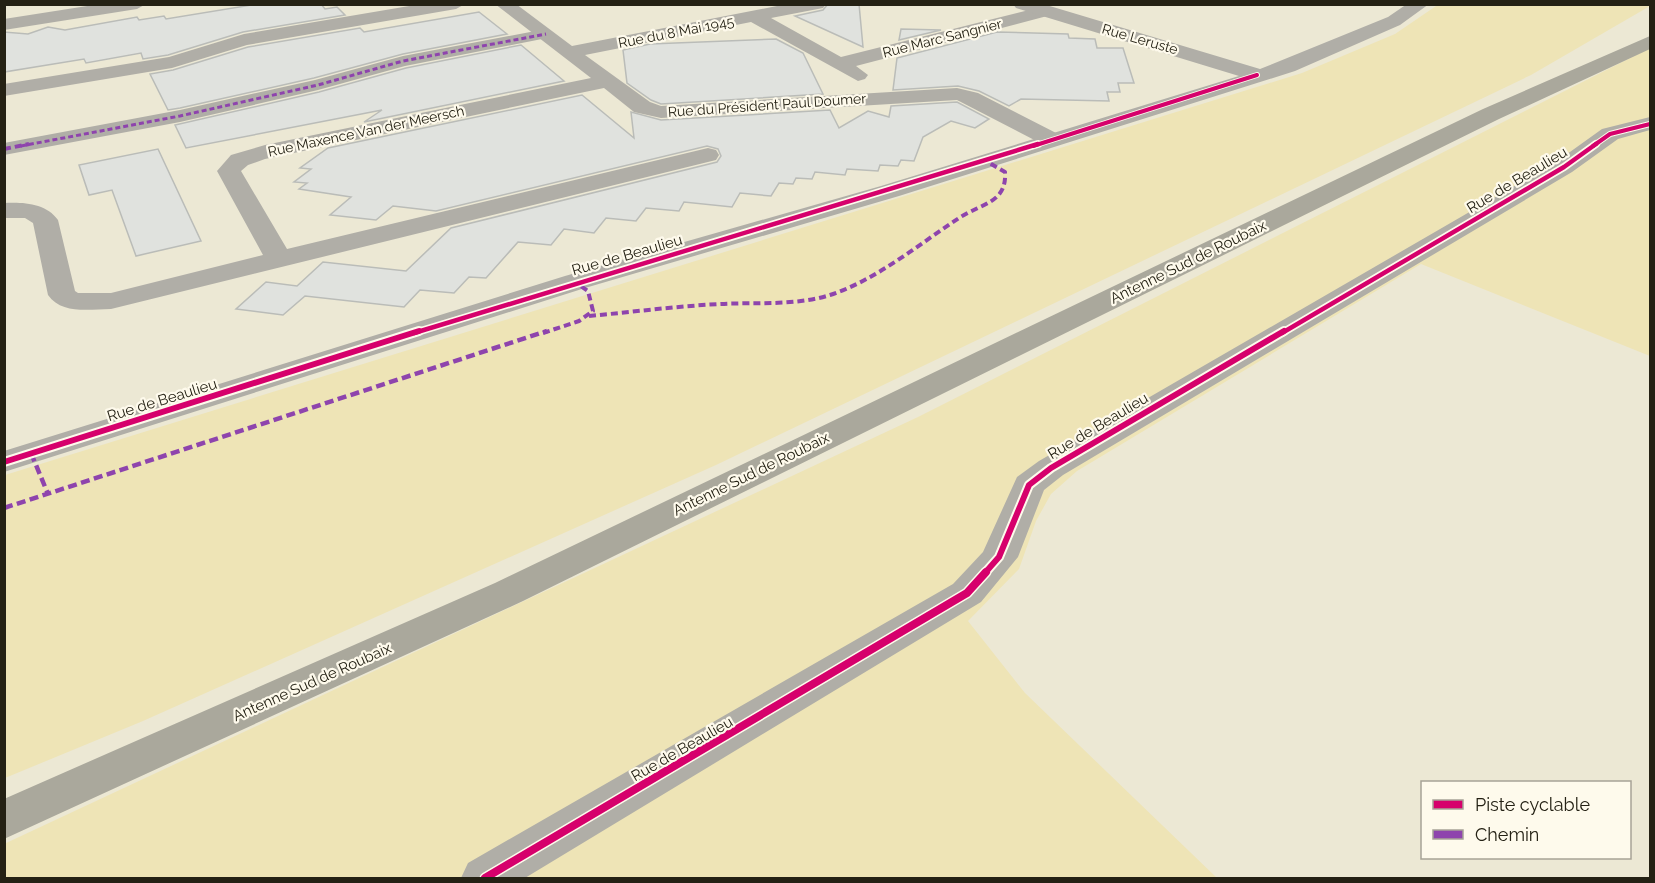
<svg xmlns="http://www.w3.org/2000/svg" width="1655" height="883" font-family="Raleway,sans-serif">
  <rect width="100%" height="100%" fill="#ece8d4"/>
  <g fill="#eee4b6">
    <path d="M 1439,4 L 1650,6 L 1531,75 L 716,465 L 143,721 L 5,778 L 5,475 L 1302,73 L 1395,34 Z"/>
    <path d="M 1650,48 L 1650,356 L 1421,264 L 1077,471 L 1051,494 L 1036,521 L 1019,569 L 968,621 L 1025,693 L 1217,878 L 5,878 L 4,844 L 918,417 Z"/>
  </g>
  <g fill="#e0e2de" stroke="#babcb8" stroke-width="1.5">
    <path d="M 257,4 L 321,4 L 325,9 L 337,7 L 345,15 L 243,32 L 168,55 L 143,59 L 141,53 L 86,63 L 84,59 L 4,72 L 4,32 L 28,34 L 48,27 L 65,30 L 137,17 L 139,20 L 164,16 L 166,19 Z"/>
    <path d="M 828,4 L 859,4 L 863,47 L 795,16 L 823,10 Z"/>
    <path d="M 479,12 L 507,34 L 403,54 L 314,78 L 180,108 L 168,110 L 150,74 L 173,70 L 248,47 L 360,28 L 364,32 Z"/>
    <path d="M 901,29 L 941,30 L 899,40 Z"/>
    <path d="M 997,32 L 1068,34 L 1069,38 L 1095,39 L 1097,48 L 1123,48 L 1134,83 L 1118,83 L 1120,92 L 1107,92 L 1109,101 L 1021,99 L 1009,106 L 979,91 L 958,86 L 893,90 L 897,58 Z"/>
    <path d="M 776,39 L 803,53 L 823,94 L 661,104 L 651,100 L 627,83 L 623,50 L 650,44 Z"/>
    <path d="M 521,45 L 564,81 L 364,122 L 382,110 L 186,148 L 175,125 L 319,92 L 406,68 Z"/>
    <path d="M 582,95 L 634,138 L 631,112 L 661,120 L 830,110 L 839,128 L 868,111 L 889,117 L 891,106 L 957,102 L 989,119 L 975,128 L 951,121 L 923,137 L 914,161 L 901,160 L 898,166 L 880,165 L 878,171 L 847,169 L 845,175 L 815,172 L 812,179 L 796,178 L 793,184 L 779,183 L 771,196 L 740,193 L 732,207 L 684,202 L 679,211 L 646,208 L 636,221 L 606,218 L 594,233 L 564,229 L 551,245 L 518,242 L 486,278 L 469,277 L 454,293 L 420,290 L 404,307 L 305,296 L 283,315 L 236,309 L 266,282 L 297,286 L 323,262 L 406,271 L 451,228 L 717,162 L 721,156 L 718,149 L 707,146 L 436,211 L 393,206 L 376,220 L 330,215 L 351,197 L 299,189 L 307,183 L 294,182 L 311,169 L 300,168 L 328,148 Z"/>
    <path d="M 158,149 L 201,241 L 136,256 L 112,190 L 89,195 L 79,165 Z"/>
  </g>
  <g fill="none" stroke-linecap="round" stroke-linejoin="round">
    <path fill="#b0aea7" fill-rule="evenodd" d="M 546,29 L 554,34 L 552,37 L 405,66 L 318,90 L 180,122 L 4,155 L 4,143 L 180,110 L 315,80 L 403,56 Z"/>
    <g fill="#b0aea7" fill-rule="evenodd">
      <path d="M 100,4 L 146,4 L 137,9 L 4,30 L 4,19 Z"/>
      <path d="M 421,4 L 465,4 L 456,9 L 247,45 L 172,68 L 4,96 L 4,84 L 169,57 L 244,34 Z"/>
      <path d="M 495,4 L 516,4 L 572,46 L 787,4 L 826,4 L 823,8 L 771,18 L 841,57 L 1045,6 L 1054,11 L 1051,15 L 856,66 L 868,75 L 865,79 L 858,81 L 751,22 L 585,55 L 650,102 L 661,106 L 957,88 L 978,93 L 1060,135 L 1063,140 L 1060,145 L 1044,145 L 957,100 L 661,118 L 634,112 L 604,88 L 265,159 L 248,165 L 241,171 L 287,249 L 708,148 L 716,150 L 719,155 L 716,160 L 111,309 C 90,309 62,315 48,295 L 33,223 L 25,218 L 4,218 L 4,203 C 23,202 46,203 58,220 L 75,291 L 78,293 L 111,293 L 263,255 L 217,171 L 231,155 L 265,145 L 591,78 Z"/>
      <path d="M 1650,117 L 1650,130 L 1618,139 L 1572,172 L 1063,475 L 1044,490 L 1018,557 L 981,602 L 525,878 L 461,878 L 468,863 L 953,584 L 983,552 L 1017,477 L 1039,461 L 1556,162 L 1602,129 Z"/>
    </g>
    <path fill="#b0aea7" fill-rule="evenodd" d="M 1013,4 L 1043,4 L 1260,69 L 1388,17 L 1407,4 L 1429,4 L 1400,25 L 1295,71 L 899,196 L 585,288 L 4,472 L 4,451 L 565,276 L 881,186 L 1239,76 L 1016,8 Z"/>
    <path fill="#aaa89c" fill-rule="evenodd" d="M 1650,36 L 1650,49 L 1499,119 L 523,601 L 4,839 L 4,799 L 495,583 L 1483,109 Z"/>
    <path stroke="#8e44ad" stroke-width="3" stroke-dasharray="5 3" stroke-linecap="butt" d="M 21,146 L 180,116 L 318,85 L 403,61 L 546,34"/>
    <g stroke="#8e44ad" stroke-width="4" stroke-dasharray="7 4" stroke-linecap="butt">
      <path d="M 4,149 L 29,144"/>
      <path d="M 589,316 C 633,312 677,306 721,304 C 756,302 795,306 830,295 C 876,280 918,245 959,218 C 982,203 1007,203 1005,172 L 986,161"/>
      <path d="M 543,333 L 579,321 L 593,311 L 588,291 L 575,282"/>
    </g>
    <g stroke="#8e44ad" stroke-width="4.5" stroke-dasharray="9 4.5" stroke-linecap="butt">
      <path d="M 31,453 L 48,494"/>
      <path d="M 4,508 L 547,331"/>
    </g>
    <g stroke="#fefaec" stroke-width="6">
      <g id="cycleway-far3">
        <path d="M 1033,146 L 1257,75"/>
        <path d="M 1593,146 L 1610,134 L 1650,124"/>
      </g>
    </g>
    <g stroke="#fefaec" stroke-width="8">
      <g id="cycleway-far2">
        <path d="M 414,333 L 1038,144"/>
        <path d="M 1282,333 L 1564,167 L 1596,144"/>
      </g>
    </g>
    <g stroke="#fefaec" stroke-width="10">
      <g id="cycleway-far1">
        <path d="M 4,462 L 419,331"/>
        <path d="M 984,574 L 999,557 L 1029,485 L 1051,468 L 1284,331"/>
      </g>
    </g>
    <g stroke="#fefaec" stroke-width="11">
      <path id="cycleway" d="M 485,878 L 967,593 L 986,572"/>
    </g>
    <use href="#cycleway-far3" stroke="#d6006c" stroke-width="4"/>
    <use href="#cycleway-far2" stroke="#d6006c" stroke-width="4.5"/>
    <use href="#cycleway-far1" stroke="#d6006c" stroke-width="6"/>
    <use href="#cycleway" stroke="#d6006c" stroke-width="8"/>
  </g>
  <g text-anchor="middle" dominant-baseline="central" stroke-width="4.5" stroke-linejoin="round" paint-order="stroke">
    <g font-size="14" fill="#242114" stroke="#fefaec">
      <text transform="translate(676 32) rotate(-11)">Rue du 8 Mai 1945</text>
      <text transform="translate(942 38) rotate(-14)">Rue Marc Sangnier</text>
      <text transform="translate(1140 39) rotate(16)">Rue Leruste</text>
      <text transform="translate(767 105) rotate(-4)">Rue du Président Paul Doumer</text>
      <text transform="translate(366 131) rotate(-12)">Rue Maxence Van der Meersch</text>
    </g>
    <g font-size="15" fill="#242114" stroke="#fefaec">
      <text transform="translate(1517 180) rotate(-31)">Rue de Beaulieu</text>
      <text transform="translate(627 255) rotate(-16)">Rue de Beaulieu</text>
      <text transform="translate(1188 262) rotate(-26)">Antenne Sud de Roubaix</text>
      <text transform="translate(162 400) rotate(-17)">Rue de Beaulieu</text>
      <text transform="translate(1098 426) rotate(-31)">Rue de Beaulieu</text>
      <text transform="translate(751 474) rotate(-26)">Antenne Sud de Roubaix</text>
      <text transform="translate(312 682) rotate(-24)">Antenne Sud de Roubaix</text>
      <text transform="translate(682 749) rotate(-30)">Rue de Beaulieu</text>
    </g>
  </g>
  <rect width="1655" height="883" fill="none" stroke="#242114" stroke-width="12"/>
  <rect x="1421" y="781" width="210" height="78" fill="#fefaec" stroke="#a7a396" stroke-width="1.5"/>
  <rect x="1433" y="800" width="30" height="9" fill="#d6006c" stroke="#a7a396" stroke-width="1.5"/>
  <text x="1475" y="811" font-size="18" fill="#242114">Piste cyclable</text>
  <rect x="1433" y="830" width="30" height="9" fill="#8e44ad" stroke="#a7a396" stroke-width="1.5"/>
  <text x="1475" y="841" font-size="18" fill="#242114">Chemin</text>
</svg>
